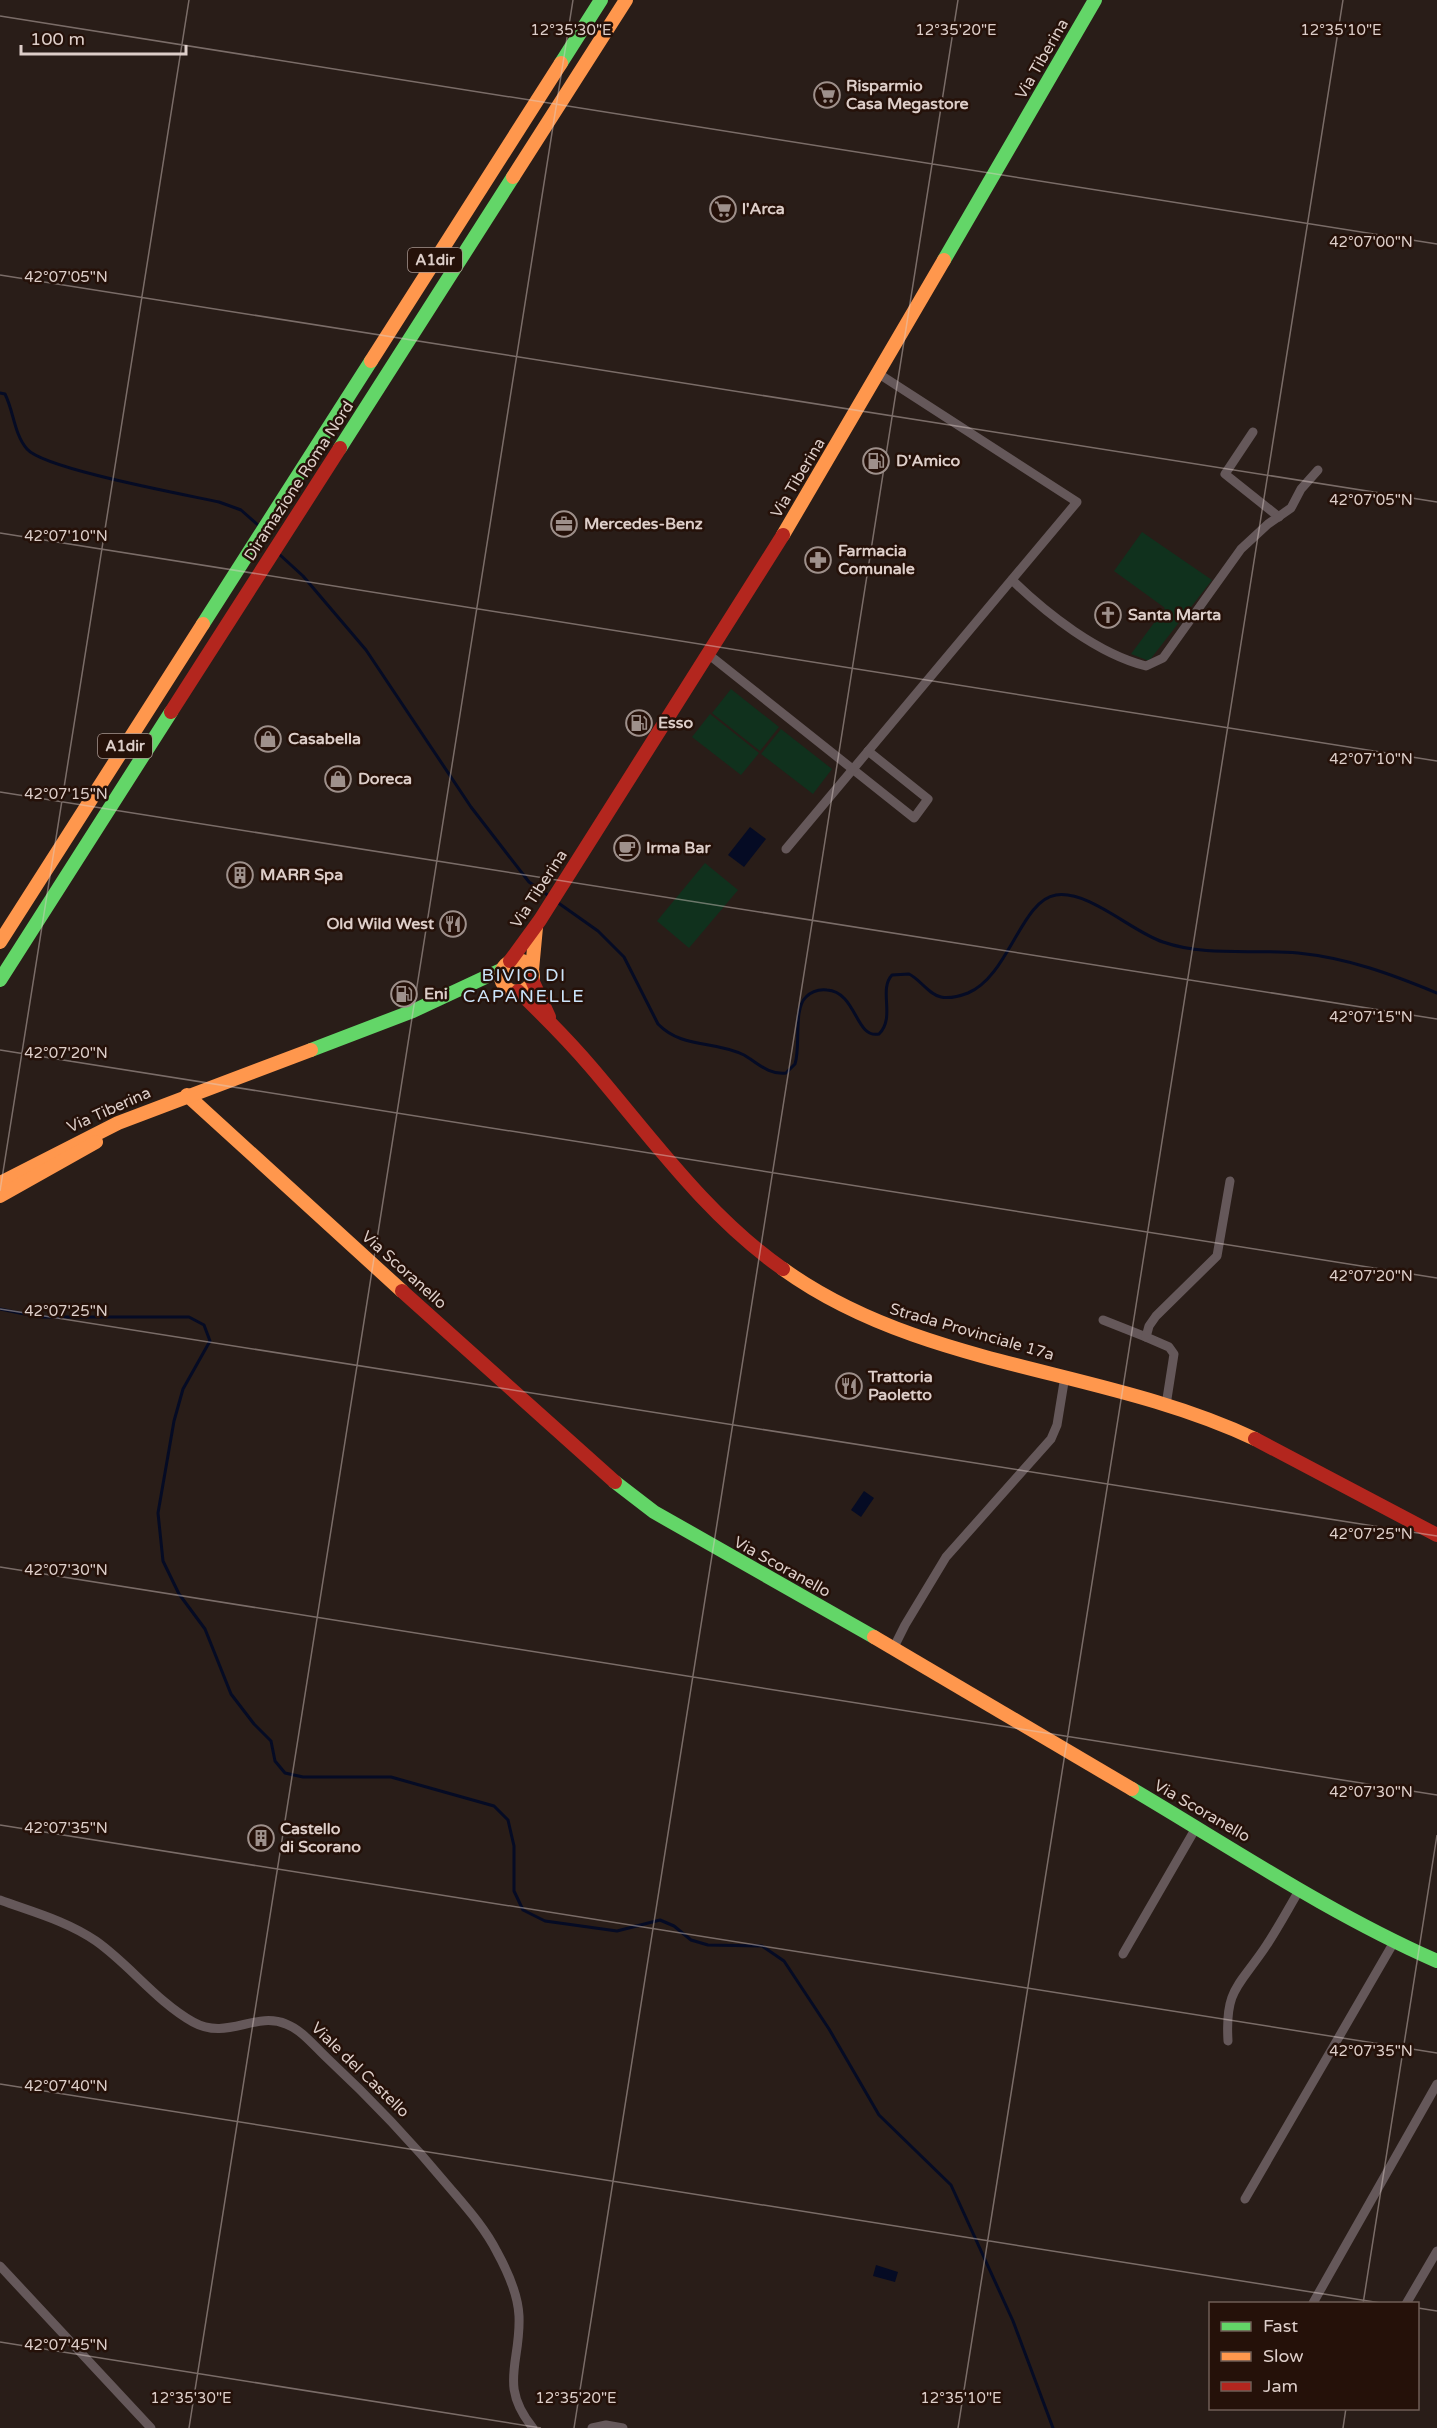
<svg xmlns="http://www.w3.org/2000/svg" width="1437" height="2428" font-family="'Varela Round',sans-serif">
  <rect width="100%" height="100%" fill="#291d18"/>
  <g fill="#10311d">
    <path d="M 1142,532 L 1212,580 L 1149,661 L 1131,654 L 1165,608 L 1114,571 Z"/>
    <path d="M 731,689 L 779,727 L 760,751 L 712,713 Z"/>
    <path d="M 710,714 L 759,753 L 741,775 L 692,737 Z"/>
    <path d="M 781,729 L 832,769 L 813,794 L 761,754 Z"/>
    <path d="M 705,863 L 738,890 L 689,948 L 657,921 Z"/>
  </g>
  <g fill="#050b24">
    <path d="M 750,827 L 766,839 L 744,867 L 728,855 Z"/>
    <path d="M 864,1491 L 874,1498 L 861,1517 L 851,1510 Z"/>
    <path d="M 876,2265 L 898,2272 L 895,2282 L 873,2276 Z"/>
  </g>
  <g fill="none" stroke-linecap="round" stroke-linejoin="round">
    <g stroke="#050b24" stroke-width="3">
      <path d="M 0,393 L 5,394 C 14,412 14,434 27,449 C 44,469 187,495 219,502 L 241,510 L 258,525"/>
      <path d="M 279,554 L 303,576 L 366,650 L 471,807 L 529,882 L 549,896"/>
      <path d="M 557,902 L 598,931 L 624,957 L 658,1024 C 682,1049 715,1040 744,1055 C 758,1063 768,1075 786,1073 L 795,1064 C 801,1046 793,1009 806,997 C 812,991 818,989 827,990 C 857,992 855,1039 879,1034 C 896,1017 878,990 892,975 L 909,974 C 921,980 928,994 941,997 C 950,999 960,996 968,993 C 1009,976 1021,900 1056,895 C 1089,890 1132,932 1163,942 C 1206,957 1253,949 1298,953 C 1348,958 1391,974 1437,993"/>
      <path d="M 0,1309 L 39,1317 L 189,1317 L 204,1325 L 210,1341 L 183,1389 L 174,1421 L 158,1513 L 163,1561 L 179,1594 L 205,1629 L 231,1694 L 254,1724 L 271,1741 L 275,1761 L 285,1773 L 303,1777 L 391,1777 L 494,1806 L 508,1820 L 514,1846 L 514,1891 L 523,1910 L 545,1921 L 617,1931 L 660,1920 L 674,1926 L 691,1940 L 708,1945 L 762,1946 L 784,1961 L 829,2029 L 879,2115 L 951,2185 L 1013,2321 L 1053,2428"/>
    </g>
    <g stroke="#65585a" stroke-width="9">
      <path d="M 1253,432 L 1225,474 L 1279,517"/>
      <path d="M 1012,580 C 1047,614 1098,654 1146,666 L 1163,658 L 1241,549 L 1268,524 L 1291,508 L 1301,489 L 1318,470"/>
      <path d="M 708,654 L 914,818 L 928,799 L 868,751"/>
      <path d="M 786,849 L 1077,502 L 879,374"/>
      <path d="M 1103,1320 L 1146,1337"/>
      <path d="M 1166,1405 L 1174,1354 L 1169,1347 L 1146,1337 L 1149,1326 L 1156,1316 L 1217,1256 L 1230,1181"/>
      <path d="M 893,1649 L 905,1625 L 946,1557 L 1051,1439 L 1057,1425 L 1065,1376"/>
      <path d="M 0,1900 C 33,1912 67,1921 96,1941 C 130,1965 156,2001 193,2022 C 227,2041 255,2011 286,2024 C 302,2030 315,2047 327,2058 C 371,2099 411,2141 449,2187 C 466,2207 485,2228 497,2252 C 508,2272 518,2294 519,2316 C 521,2363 498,2385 533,2428"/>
      <path d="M 1123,1954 L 1197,1826"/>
      <path d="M 1228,2041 C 1225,1990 1238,1987 1264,1949 C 1277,1930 1288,1909 1300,1889"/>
      <path d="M 1245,2199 L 1394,1942"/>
      <path d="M 0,2266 L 151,2428"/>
      <path d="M 1313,2303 L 1437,2084"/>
      <path d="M 1406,2304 L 1437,2251"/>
      <path d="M 592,2428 L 606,2425 L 623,2428"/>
    </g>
    <g stroke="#63d668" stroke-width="14">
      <path d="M 561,63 L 601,0"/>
      <path d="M 944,260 L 1095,0"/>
      <path d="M 340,448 L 513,177"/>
      <path d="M 203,624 L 371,361"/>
      <path d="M 0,980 L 171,712"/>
      <path d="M 311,1050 L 413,1011 L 503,969"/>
      <path d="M 615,1482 L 654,1512 L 874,1637"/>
      <path d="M 1132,1789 C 1232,1848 1330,1914 1437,1961"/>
    </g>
    <g stroke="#ff974d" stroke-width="14">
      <path d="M 513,177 L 626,0"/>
      <path d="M 371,361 L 561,63"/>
      <path d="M 783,535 L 944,260"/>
      <path d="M 0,942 L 203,624"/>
      <circle cx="517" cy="976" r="16"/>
      <path d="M 532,970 L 536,927"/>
      <path d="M 187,1095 L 402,1291"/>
      <path d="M 0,1183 L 118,1123 L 311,1050"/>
      <path d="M 0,1196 L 96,1142"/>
      <path d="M 783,1269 C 922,1369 1103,1367 1255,1439"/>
      <path d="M 874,1637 L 1132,1789"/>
    </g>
    <g stroke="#b3261e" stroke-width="14">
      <path d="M 171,712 L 340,448"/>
      <path d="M 510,961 L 540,920 L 783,535"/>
      <path d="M 532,980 L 549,1017"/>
      <path d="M 518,991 C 543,1015 568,1040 591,1067 C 651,1137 706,1215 783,1269"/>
      <path d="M 402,1291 L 615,1482"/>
      <path d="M 1255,1439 L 1437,1535"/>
    </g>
  </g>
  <path fill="none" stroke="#ddcec9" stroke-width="1.5" stroke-opacity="0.45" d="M 0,16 L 1437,244M 0,275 L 1437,502M 0,533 L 1437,761M 0,792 L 1437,1019M 0,1050 L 1437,1278M 0,1191 L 189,0M 0,1309 L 1437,1536M 0,1567 L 1437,1795M 0,1825 L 1437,2053M 0,2084 L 1387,2304M 1363,2304 L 1437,1835M 1418,2308 L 1437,2311M 0,2342 L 541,2428M 189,2428 L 573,0M 574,2428 L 958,0M 958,2428 L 1343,0M 1343,2428 L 1346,2408"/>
  <defs>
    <g id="supermarket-ring" transform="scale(1.35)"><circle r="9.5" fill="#251109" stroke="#9e908b" stroke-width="1.5"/><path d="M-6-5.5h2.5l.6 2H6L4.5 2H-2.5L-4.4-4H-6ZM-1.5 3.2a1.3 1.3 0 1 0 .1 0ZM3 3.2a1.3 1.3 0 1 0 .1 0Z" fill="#9e908b"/></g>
    <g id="fuel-ring" transform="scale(1.35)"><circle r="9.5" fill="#251109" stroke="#9e908b" stroke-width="1.5"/><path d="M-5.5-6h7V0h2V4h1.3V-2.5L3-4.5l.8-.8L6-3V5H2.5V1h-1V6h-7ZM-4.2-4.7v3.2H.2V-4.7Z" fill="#9e908b"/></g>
    <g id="office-ring" transform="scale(1.35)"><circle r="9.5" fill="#251109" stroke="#9e908b" stroke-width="1.5"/><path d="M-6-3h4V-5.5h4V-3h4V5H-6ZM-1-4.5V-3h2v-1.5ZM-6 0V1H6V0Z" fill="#9e908b"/></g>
    <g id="pharmacy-ring" transform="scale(1.35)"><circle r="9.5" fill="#251109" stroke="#9e908b" stroke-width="1.5"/><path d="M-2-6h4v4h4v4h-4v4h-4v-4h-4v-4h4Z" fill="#9e908b"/></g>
    <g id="church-ring" transform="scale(1.35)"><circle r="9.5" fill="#251109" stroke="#9e908b" stroke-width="1.5"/><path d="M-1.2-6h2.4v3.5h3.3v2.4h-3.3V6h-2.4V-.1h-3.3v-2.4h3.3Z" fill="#9e908b"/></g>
    <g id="shop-ring" transform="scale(1.35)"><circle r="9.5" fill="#251109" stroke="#9e908b" stroke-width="1.5"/><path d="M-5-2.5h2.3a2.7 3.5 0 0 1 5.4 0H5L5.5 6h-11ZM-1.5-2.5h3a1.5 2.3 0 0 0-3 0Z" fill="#9e908b"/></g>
    <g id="cafe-ring" transform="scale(1.35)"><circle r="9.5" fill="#251109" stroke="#9e908b" stroke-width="1.5"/><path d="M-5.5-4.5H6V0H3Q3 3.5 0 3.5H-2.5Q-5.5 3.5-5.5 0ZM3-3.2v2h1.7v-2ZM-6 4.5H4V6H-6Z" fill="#9e908b"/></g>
    <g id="building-ring" transform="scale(1.35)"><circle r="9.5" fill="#251109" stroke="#9e908b" stroke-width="1.5"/><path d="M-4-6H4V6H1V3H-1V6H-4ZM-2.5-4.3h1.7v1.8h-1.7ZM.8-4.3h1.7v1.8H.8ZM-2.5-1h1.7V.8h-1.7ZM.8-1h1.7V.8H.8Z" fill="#9e908b"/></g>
    <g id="restaurant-ring" transform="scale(1.35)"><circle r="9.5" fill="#251109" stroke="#9e908b" stroke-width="1.5"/><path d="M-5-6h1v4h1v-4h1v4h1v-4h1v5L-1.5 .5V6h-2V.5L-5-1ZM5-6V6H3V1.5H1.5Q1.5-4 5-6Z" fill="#9e908b"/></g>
  </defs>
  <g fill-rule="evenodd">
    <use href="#supermarket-ring" x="827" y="95"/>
    <use href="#supermarket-ring" x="723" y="209"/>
    <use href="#fuel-ring" x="876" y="461"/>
    <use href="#office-ring" x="564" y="524"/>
    <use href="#pharmacy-ring" x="818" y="560"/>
    <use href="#church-ring" x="1108" y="615"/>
    <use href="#fuel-ring" x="639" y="723"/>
    <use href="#shop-ring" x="268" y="739"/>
    <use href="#shop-ring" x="338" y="779"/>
    <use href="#cafe-ring" x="627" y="848"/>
    <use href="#building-ring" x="240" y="875"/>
    <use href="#restaurant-ring" x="453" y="924"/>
    <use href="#fuel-ring" x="404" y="994"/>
    <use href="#restaurant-ring" x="849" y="1386"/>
    <use href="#building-ring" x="261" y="1838"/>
  </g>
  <g text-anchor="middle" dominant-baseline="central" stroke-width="5" stroke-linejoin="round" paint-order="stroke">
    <g fill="#251109" stroke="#a6958f" stroke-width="1.5">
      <rect x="408" y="248" width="54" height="24" rx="4.5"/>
      <rect x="98" y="734" width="54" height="24" rx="4.5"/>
    </g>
    <g font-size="15" font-weight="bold" fill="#ddcec9">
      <text x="435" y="260">A1dir</text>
      <text x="125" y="746">A1dir</text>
    </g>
    <g font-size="16" fill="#ddcec9" stroke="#251109">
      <text transform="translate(1042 59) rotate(-60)">Via Tiberina</text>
      <text transform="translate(798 478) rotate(-59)">Via Tiberina</text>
      <text transform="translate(299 481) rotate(-57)">Diramazione Roma Nord</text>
      <text transform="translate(539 889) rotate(-57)">Via Tiberina</text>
      <text transform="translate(109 1110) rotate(-24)">Via Tiberina</text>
      <text transform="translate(404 1270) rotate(42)">Via Scoranello</text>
      <text transform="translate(972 1332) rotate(16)">Strada Provinciale 17a</text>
      <text transform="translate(782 1567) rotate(29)">Via Scoranello</text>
      <text transform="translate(1202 1811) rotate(30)">Via Scoranello</text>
      <text transform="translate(360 2070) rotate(44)">Viale del Castello</text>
    </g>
    <g font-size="16" font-weight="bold" fill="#ddcec9" stroke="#251109" text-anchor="start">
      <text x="846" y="86">Risparmio<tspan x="846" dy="18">Casa Megastore</tspan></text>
      <text x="742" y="209">l'Arca</text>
      <text x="896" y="461">D'Amico</text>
      <text x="584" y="524">Mercedes-Benz</text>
      <text x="838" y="551">Farmacia<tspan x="838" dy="18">Comunale</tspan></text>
      <text x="1128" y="615">Santa Marta</text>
      <text x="658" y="723">Esso</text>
      <text x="288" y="739">Casabella</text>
      <text x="358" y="779">Doreca</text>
      <text x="646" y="848">Irma Bar</text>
      <text x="260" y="875">MARR Spa</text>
      <text x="434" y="924" text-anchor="end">Old Wild West</text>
      <text x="424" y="994">Eni</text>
      <text x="868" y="1377">Trattoria<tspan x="868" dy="18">Paoletto</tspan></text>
      <text x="280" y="1829">Castello<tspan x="280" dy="18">di Scorano</tspan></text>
    </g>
    <g font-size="18" letter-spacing="1.5" fill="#cce5fb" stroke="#251109">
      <text x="524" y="975">BIVIO DI<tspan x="524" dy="21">CAPANELLE</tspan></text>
    </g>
  </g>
  <g font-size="15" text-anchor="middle" fill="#ddcec9" stroke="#251109" stroke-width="5" stroke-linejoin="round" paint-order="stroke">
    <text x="571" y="35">12°35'30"E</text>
    <text x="956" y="35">12°35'20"E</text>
    <text x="1341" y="35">12°35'10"E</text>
    <text x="1371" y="247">42°07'00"N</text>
    <text x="66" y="282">42°07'05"N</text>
    <text x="1371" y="505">42°07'05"N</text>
    <text x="66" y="541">42°07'10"N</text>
    <text x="1371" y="764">42°07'10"N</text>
    <text x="66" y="799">42°07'15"N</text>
    <text x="1371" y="1022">42°07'15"N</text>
    <text x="66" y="1058">42°07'20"N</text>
    <text x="1371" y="1281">42°07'20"N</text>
    <text x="66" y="1316">42°07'25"N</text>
    <text x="1371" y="1539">42°07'25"N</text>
    <text x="66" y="1575">42°07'30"N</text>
    <text x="1371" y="1797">42°07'30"N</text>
    <text x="66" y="1833">42°07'35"N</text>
    <text x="1371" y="2056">42°07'35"N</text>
    <text x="66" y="2091">42°07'40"N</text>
    <text x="66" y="2350">42°07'45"N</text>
    <text x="191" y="2403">12°35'30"E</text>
    <text x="576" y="2403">12°35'20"E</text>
    <text x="961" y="2403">12°35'10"E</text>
  </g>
  <rect x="1209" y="2302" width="210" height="108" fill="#251109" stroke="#6f5d56" stroke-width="1.5"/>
  <rect x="1221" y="2322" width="30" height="9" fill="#63d668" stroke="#6f5d56" stroke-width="1.5"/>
  <text x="1263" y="2332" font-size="18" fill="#ddcec9">Fast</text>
  <rect x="1221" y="2352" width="30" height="9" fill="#ff974d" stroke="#6f5d56" stroke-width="1.5"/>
  <text x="1263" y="2362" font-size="18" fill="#ddcec9">Slow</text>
  <rect x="1221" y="2382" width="30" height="9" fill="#b3261e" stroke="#6f5d56" stroke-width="1.5"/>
  <text x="1263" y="2392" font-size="18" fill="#ddcec9">Jam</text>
  <path d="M21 45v9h165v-9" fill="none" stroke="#ddcec9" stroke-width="3"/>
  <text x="30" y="45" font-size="18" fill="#ddcec9" stroke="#251109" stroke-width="4.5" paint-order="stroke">100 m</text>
</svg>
